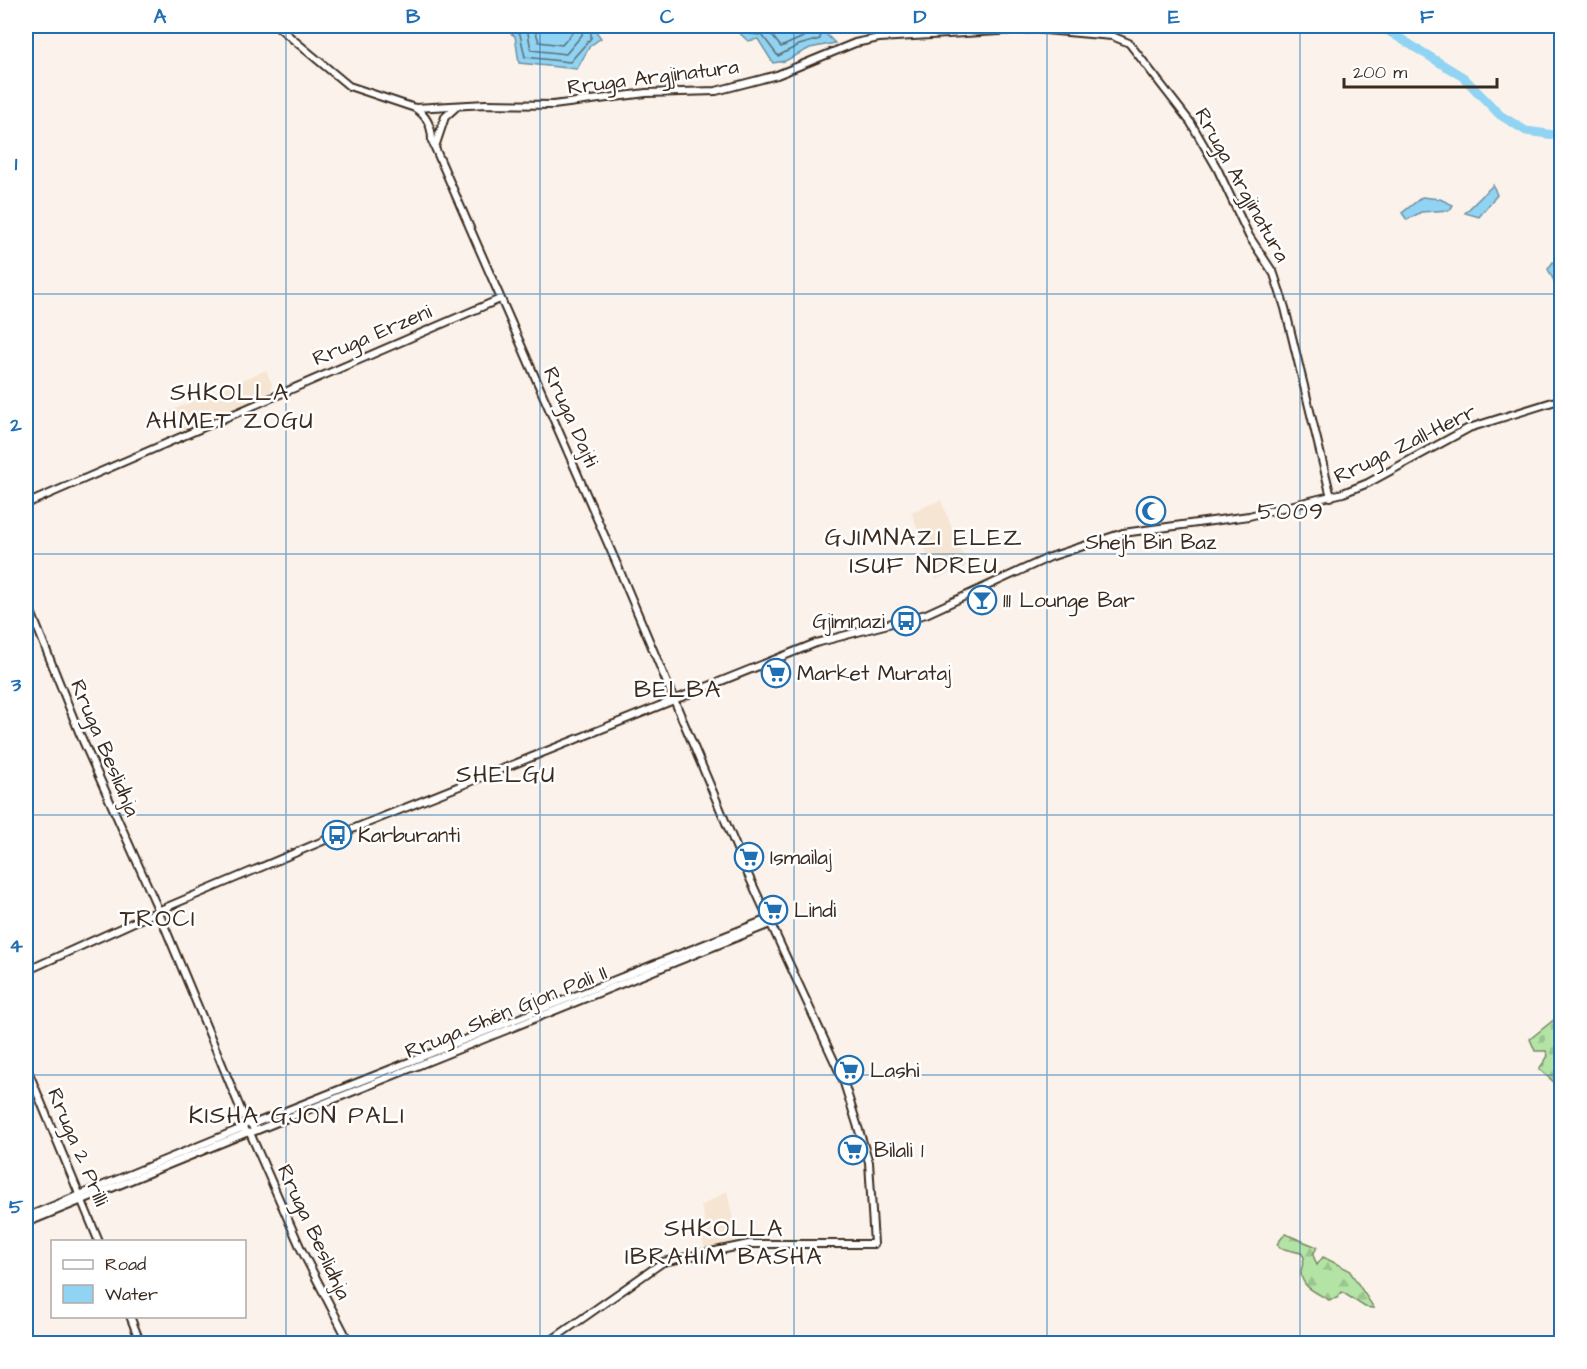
<svg xmlns="http://www.w3.org/2000/svg" width="1587" height="1369" font-family="'Architects Daughter',sans-serif">
  <defs>
    <pattern id="forest-firs" width="22" height="20" patternUnits="userSpaceOnUse" patternTransform="scale(1.5)"><rect width="22" height="20" fill="#b3e4a5"/><path d="M5 1l3.5 6h-7zM16 11l3.5 6h-7z" fill="#9bc48e"/></pattern>
    <pattern id="cemetery-stones" width="16" height="16" patternUnits="userSpaceOnUse" patternTransform="scale(1.5)"><rect width="16" height="16" fill="#b3e4a5"/><path d="M2 7V4a2 2 0 0 1 4 0v3zM10 15v-3a2 2 0 0 1 4 0v3z" fill="#9bc48e"/></pattern>
  </defs>
  <rect width="100%" height="100%" fill="#fbf3eb"/>
  <filter id="ink" filterUnits="userSpaceOnUse"><feTurbulence type="fractalNoise" baseFrequency=".0167" numOctaves="2"/><feDisplacementMap in="SourceGraphic" scale="12" xChannelSelector="R" yChannelSelector="G"/><feConvolveMatrix kernelMatrix="1 2 1 2 8 2 1 2 1" color-interpolation-filters="sRGB"/></filter>
  <g filter="url(#ink)">
    <g fill="#f6e5d3">
      <path d="M 266,370 L 272,384 L 271,393 L 180,432 L 170,411 Z"/>
      <path d="M 941,500 L 967,566 L 936,579 L 911,512 Z"/>
      <path d="M 727,1191 L 738,1243 L 706,1251 L 699,1231 L 706,1226 L 701,1206 Z"/>
    </g>
    <path fill="url(#forest-firs)" stroke="#778762" stroke-width="1.5" d="M 1285,1234 L 1317,1247 L 1313,1255 L 1317,1265 L 1323,1257 L 1349,1270 L 1374,1308 L 1365,1307 L 1342,1292 L 1337,1298 L 1329,1300 C 1318,1293 1301,1288 1301,1272 C 1301,1268 1304,1262 1304,1257 L 1301,1253 L 1280,1248 L 1277,1244 Z"/>
    <path fill="url(#cemetery-stones)" stroke="#778762" stroke-width="1.5" d="M 1561,1014 L 1561,1088 L 1539,1069 L 1548,1056 L 1546,1051 L 1535,1051 L 1530,1039 Z"/>
    <g fill="#91d3f3" stroke="#6f8f9e" stroke-width="1.5">
      <path d="M 499,26 L 599,26 L 595,30 L 601,38 L 590,46 L 577,69 L 519,63 L 515,36 Z"/>
      <path d="M 732,26 L 837,26 L 826,34 L 835,43 L 810,48 L 785,61 L 773,63 L 758,39 L 748,41 Z"/>
      <path d="M 1493,185 L 1497,195 L 1479,217 L 1465,213 Z"/>
      <path d="M 1422,197 L 1440,199 L 1453,205 L 1450,210 L 1421,212 L 1407,220 L 1402,213 Z"/>
      <path d="M 1553,262 L 1561,265 L 1559,284 L 1555,283 L 1548,269 Z"/>
    </g>
    <g fill="none" stroke-linecap="round" stroke-linejoin="round">
      <g stroke="#5d6e73" stroke-width="1.5">
        <path d="M 510,26 L 520,34 L 525,57 L 570,62 L 591,38 L 591,26"/>
        <path d="M 523,26 L 528,33 L 531,50 L 566,54 L 582,35 L 582,26"/>
        <path d="M 534,26 L 539,42 L 562,45 L 572,33 L 573,26"/>
        <path d="M 738,26 L 749,34 L 762,35 L 778,56 L 799,45 L 820,39 L 821,31 L 827,26"/>
        <path d="M 750,26 L 766,28 L 781,47 L 812,33 L 816,26"/>
      </g>
      <path stroke="#91d3f3" stroke-width="9" d="M 1380,26 L 1463,77 L 1500,115 L 1526,131 L 1562,136"/>
      <g stroke="#3b2a1e" stroke-width="10">
        <g id="secondary">
          <path d="M 277,26 L 349,86 L 415,108 L 486,104 L 553,105 L 646,93 L 716,91 L 777,75 L 855,43 L 879,38 L 1034,29 L 1112,36 L 1129,43 L 1191,123 L 1217,168 L 1249,236 L 1274,274 L 1285,308 L 1331,497"/>
          <path d="M 415,108 C 427,116 432,126 432,141 L 619,569 L 745,868 L 843,1080 L 869,1162 L 874,1244 L 749,1244 L 663,1262 L 546,1344"/>
          <path d="M 435,147 L 445,117 L 455,108"/>
          <path d="M 26,504 L 500,299"/>
          <path d="M 26,599 L 79,732 L 158,909"/>
          <path d="M 160,910 L 330,838 L 816,643 L 926,614 L 1050,557 L 1123,533 L 1249,516 L 1343,493 L 1368,483 L 1469,428 L 1562,399"/>
          <path d="M 159,913 L 246,1122"/>
          <path d="M 26,971 L 156,912"/>
          <path d="M 26,1066 L 99,1242"/>
          <path d="M 253,1124 L 768,919"/>
          <path d="M 254,1130 L 250,1122 L 243,1126 L 245,1132 L 250,1133 L 770,924"/>
          <path d="M 250,1133 L 301,1249 L 350,1344"/>
          <path d="M 26,1217 L 242,1128"/>
          <path d="M 26,1223 L 246,1133"/>
          <path d="M 130,1316 L 141,1344"/>
        </g>
      </g>
      <use href="#secondary" stroke="#fff" stroke-width="6"/>
    </g>
  </g>
  <path fill="none" stroke="#1f6fb2" stroke-width="1.5" stroke-opacity="0.55" d="M 286,26 L 286,1344M 540,26 L 540,1344M 794,26 L 794,1344M 1047,26 L 1047,1344M 1300,26 L 1300,1344M 26,294 L 1562,294M 26,554 L 1562,554M 26,815 L 1562,815M 26,1075 L 1562,1075"/>
  <defs>
    <g id="mosque-ring" transform="scale(1.5)"><circle r="9.5" fill="#fff" stroke="#1f6fb2" stroke-width="1.5"/><path d="M3.5-4.9A6 6 0 1 0 3.5 4.9A5 5 0 1 1 3.5-4.9Z" fill="#1f6fb2"/></g>
    <g id="bar-ring" transform="scale(1.5)"><circle r="9.5" fill="#fff" stroke="#1f6fb2" stroke-width="1.5"/><path d="M-6-5H6L.8 .8V4.5H3.5V6h-7V4.5H-.8V.8Z" fill="#1f6fb2"/></g>
    <g id="bus-ring" transform="scale(1.5)"><circle r="9.5" fill="#fff" stroke="#1f6fb2" stroke-width="1.5"/><path d="M-5-6H5V4H4V6H2V4H-2V6H-4V4H-5ZM-3.5-4V0h7V-4ZM-3.5 1.2v1.5H-2V1.2ZM2 1.2v1.5H3.5V1.2Z" fill="#1f6fb2"/></g>
    <g id="supermarket-ring" transform="scale(1.5)"><circle r="9.5" fill="#fff" stroke="#1f6fb2" stroke-width="1.5"/><path d="M-6-5.5h2.5l.6 2H6L4.5 2H-2.5L-4.4-4H-6ZM-1.5 3.2a1.3 1.3 0 1 0 .1 0ZM3 3.2a1.3 1.3 0 1 0 .1 0Z" fill="#1f6fb2"/></g>
  </defs>
  <g fill-rule="evenodd">
    <use href="#mosque-ring" x="1151" y="511"/>
    <use href="#bar-ring" x="982" y="600"/>
    <use href="#bus-ring" x="906" y="621"/>
    <use href="#supermarket-ring" x="776" y="673"/>
    <use href="#bus-ring" x="337" y="835"/>
    <use href="#supermarket-ring" x="749" y="857"/>
    <use href="#supermarket-ring" x="773" y="910"/>
    <use href="#supermarket-ring" x="849" y="1070"/>
    <use href="#supermarket-ring" x="853" y="1150"/>
  </g>
  <g text-anchor="middle" dominant-baseline="central" stroke-width="5" stroke-linejoin="round" paint-order="stroke">
    <g font-size="21" fill="#3b2a1e" stroke="#fff">
      <text transform="translate(653 77) rotate(-7)">Rruga Argjinatura</text>
      <text transform="translate(1242 185) rotate(61)">Rruga Argjinatura</text>
      <text transform="translate(372 335) rotate(-23)">Rruga Erzeni</text>
      <text transform="translate(571 417) rotate(66)">Rruga Dajti</text>
      <text transform="translate(1405 444) rotate(-26)">Rruga Zall-Herr</text>
      <text transform="translate(105 748) rotate(67)">Rruga Beslidhja</text>
      <text transform="translate(506 1012) rotate(-22)">Rruga Shën Gjon Pali II</text>
      <text transform="translate(78 1147) rotate(67)">Rruga 2 Prilli</text>
      <text transform="translate(314 1232) rotate(65)">Rruga Beslidhja</text>
    </g>
    <g font-size="21" fill="#3b2a1e" stroke="#fff" text-anchor="start">
      <text x="1151" y="542" text-anchor="middle">Shejh Bin Baz</text>
      <text x="1003" y="600">111 Lounge Bar</text>
      <text x="885" y="621" text-anchor="end">Gjimnazi</text>
      <text x="797" y="673">Market Murataj</text>
      <text x="358" y="835">Karburanti</text>
      <text x="770" y="857">Ismailaj</text>
      <text x="794" y="910">Lindi</text>
      <text x="870" y="1070">Lashi</text>
      <text x="874" y="1150">Bilali 1</text>
    </g>
    <g font-size="24" letter-spacing="1.5" fill="#3b2a1e" stroke="#fff">
      <text x="230" y="393">SHKOLLA<tspan x="230" dy="28">AHMET ZOGU</tspan></text>
      <text x="1291" y="512">5009</text>
      <text x="924" y="538">GJIMNAZI ELEZ<tspan x="924" dy="28">ISUF NDREU</tspan></text>
      <text x="678" y="690">BELBA</text>
      <text x="506" y="775">SHELGU</text>
      <text x="158" y="919">TROCI</text>
      <text x="297" y="1116">KISHA GJON PALI</text>
      <text x="724" y="1229">SHKOLLA<tspan x="724" dy="28">IBRAHIM BASHA</tspan></text>
    </g>
  </g>
  <rect width="1587" height="1369" fill="none" stroke="#fff" stroke-width="66"/>
  <rect x="51" y="1240" width="195" height="78" fill="#ffffff" stroke="#b1aaa5" stroke-width="1.5"/>
  <rect x="63" y="1260" width="30" height="9" fill="#ffffff" stroke="#b1aaa5" stroke-width="1.5"/>
  <text x="105" y="1270" font-size="18" fill="#3b2a1e">Road</text>
  <rect x="63" y="1285" width="30" height="18" fill="#91d3f3" stroke="#b1aaa5" stroke-width="1.5"/>
  <text x="105" y="1300" font-size="18" fill="#3b2a1e">Water</text>
  <path d="M1344 78v9h153v-9" fill="none" stroke="#3b2a1e" stroke-width="3"/>
  <text x="1353" y="78" font-size="18" fill="#3b2a1e" stroke="#ffffff" stroke-width="4.5" paint-order="stroke">200 m</text>
  <rect x="33" y="33" width="1521" height="1303" fill="none" stroke="#1f6fb2" stroke-width="2"/>
  <g font-size="20" text-anchor="middle" font-weight="bold" fill="#1f6fb2">
    <text x="160" y="23">A</text>
    <text x="413" y="23">B</text>
    <text x="667" y="23">C</text>
    <text x="920" y="23">D</text>
    <text x="1174" y="23">E</text>
    <text x="1427" y="23">F</text>
    <text x="16" y="170">1</text>
    <text x="16" y="431">2</text>
    <text x="16" y="691">3</text>
    <text x="16" y="952">4</text>
    <text x="16" y="1213">5</text>
  </g>
</svg>
